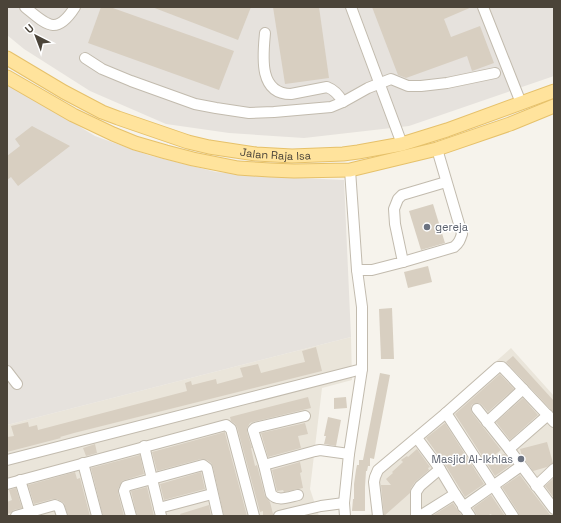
<svg xmlns="http://www.w3.org/2000/svg" width="561" height="523" font-family="'Space Grotesk',sans-serif">
  <rect width="100%" height="100%" fill="#f6f3ec"/>
  <g fill="#eae5da">
    <path d="M 351,337 L 352,380 L 322,388 L 310,489 L 319,516 L 7,516 L 7,425 Z"/>
    <path d="M 511,348 L 554,396 L 554,516 L 352,516 L 372,514 L 370,473 Z"/>
  </g>
  <g fill="#e6e2dd">
    <path d="M 7,7 L 554,7 L 554,76 L 409,126 L 304,138 L 229,133 L 166,124 L 90,91 L 24,49 L 7,35 Z"/>
    <path d="M 7,84 L 41,103 L 95,136 L 148,155 L 216,172 L 279,177 L 344,180 L 351,337 L 7,425 Z"/>
  </g>
  <g fill="#d8cfc1">
    <path d="M 101,7 L 110,7 L 234,51 L 219,90 L 88,43 Z"/>
    <path d="M 152,7 L 251,7 L 238,40 Z"/>
    <path d="M 273,7 L 319,7 L 329,78 L 285,84 Z"/>
    <path d="M 372,7 L 472,7 L 444,19 L 451,37 L 480,26 L 494,63 L 472,71 L 467,56 L 406,78 L 398,75 Z"/>
    <path d="M 32,126 L 70,146 L 18,186 L 11,177 L 7,180 L 7,156 L 20,146 L 15,139 Z"/>
    <path d="M 433,204 L 445,243 L 421,250 L 409,211 Z"/>
    <path d="M 428,266 L 432,282 L 408,288 L 404,272 Z"/>
    <path d="M 392,308 L 394,359 L 381,359 L 379,309 Z"/>
    <path d="M 316,347 L 322,371 L 74,433 L 60,437 L 61,438 L 7,452 L 7,437 L 14,436 L 11,426 L 28,422 L 29,427 L 37,425 L 38,430 L 187,391 L 185,383 L 191,381 L 192,385 L 216,379 L 217,384 L 243,377 L 240,368 L 258,364 L 261,373 L 296,364 L 305,362 L 302,351 Z"/>
    <path d="M 513,356 L 554,401 L 554,413 L 506,362 Z"/>
    <path d="M 380,373 L 390,375 L 374,459 L 370,458 L 370,466 L 368,466 L 367,471 L 366,471 L 365,487 L 365,511 L 352,511 L 353,499 L 354,499 L 354,484 L 356,470 L 357,465 L 359,465 L 359,460 L 363,460 Z"/>
    <path d="M 500,374 L 514,389 L 488,412 L 482,405 L 479,403 L 473,404 L 471,406 L 471,410 L 472,413 L 501,450 L 492,457 L 505,454 L 512,464 L 495,476 L 455,414 Z"/>
    <path d="M 308,397 L 311,408 L 253,422 L 250,423 L 247,428 L 247,432 L 252,448 L 251,448 L 255,466 L 257,465 L 265,496 L 270,502 L 273,514 L 273,516 L 263,516 L 263,511 L 260,512 L 237,427 L 235,424 L 231,421 L 230,417 Z"/>
    <path d="M 346,397 L 347,408 L 334,409 L 334,398 Z"/>
    <path d="M 523,398 L 538,415 L 510,440 L 496,422 Z"/>
    <path d="M 328,417 L 341,420 L 336,446 L 324,444 L 326,436 L 324,436 Z"/>
    <path d="M 305,423 L 308,434 L 298,436 L 301,448 L 268,457 L 261,433 Z"/>
    <path d="M 445,423 L 484,484 L 465,497 L 446,466 L 426,438 Z"/>
    <path d="M 225,432 L 225,433 L 247,516 L 224,516 L 213,467 L 211,463 L 207,460 L 201,459 L 157,471 L 152,452 Z"/>
    <path d="M 547,442 L 553,463 L 547,467 L 533,471 L 522,456 L 520,449 Z"/>
    <path d="M 95,444 L 97,453 L 86,456 L 83,448 Z"/>
    <path d="M 417,449 L 430,467 L 428,468 L 429,470 L 415,482 L 411,488 L 410,493 L 384,516 L 381,485 L 391,485 L 386,479 L 393,473 L 392,472 L 403,462 L 401,460 L 407,456 L 408,457 Z"/>
    <path d="M 140,455 L 144,474 L 122,481 L 118,489 L 118,493 L 124,516 L 103,516 L 91,468 Z"/>
    <path d="M 300,462 L 302,472 L 300,473 L 303,488 L 284,492 L 283,490 L 277,491 L 272,470 Z"/>
    <path d="M 75,472 L 77,479 L 80,478 L 90,516 L 68,516 L 64,503 L 57,499 L 53,499 L 34,504 L 28,485 Z"/>
    <path d="M 201,472 L 205,489 L 164,500 L 160,484 Z"/>
    <path d="M 520,475 L 531,490 L 551,516 L 519,516 L 518,512 L 502,487 Z"/>
    <path d="M 554,478 L 554,498 L 545,486 Z"/>
    <path d="M 147,487 L 154,516 L 137,516 L 131,491 Z"/>
    <path d="M 16,488 L 22,508 L 14,510 L 11,513 L 7,514 L 7,502 L 12,500 L 9,490 Z"/>
    <path d="M 491,495 L 505,516 L 492,516 L 491,514 L 487,516 L 477,516 L 473,508 Z"/>
    <path d="M 453,503 L 462,516 L 432,516 Z"/>
    <path d="M 209,505 L 211,516 L 181,516 L 180,514 Z"/>
  </g>
  <g fill="none" stroke-linecap="round" stroke-linejoin="round">
    <g stroke="#c2bbae" stroke-width="12">
      <g id="minor">
        <path d="M 25,7 C 46,24 56,37 75,7"/>
        <path d="M 351,7 L 402,144"/>
        <path d="M 483,7 L 521,103"/>
        <path d="M 265,33 C 263,55 258,94 291,94 L 327,87 C 335,90 339,95 343,102"/>
        <path d="M 85,58 L 102,69 L 131,81 L 195,104 L 216,108 L 249,113 L 274,112 L 331,107 L 343,102 L 368,88 L 391,79 L 408,86 L 421,86 L 447,83 L 495,73"/>
        <path d="M 403,262 L 454,247 C 459,243 460,240 462,234 L 437,149"/>
        <path d="M 357,270 L 372,270 L 403,262 L 395,224 L 394,209 L 398,199 L 402,195 L 446,182"/>
        <path d="M 7,371 L 17,384"/>
        <path d="M 477,409 L 509,449 L 554,509"/>
        <path d="M 446,413 L 513,516"/>
        <path d="M 487,422 L 523,389"/>
        <path d="M 417,438 L 440,469 L 455,494 L 470,516"/>
        <path d="M 144,446 L 161,516"/>
        <path d="M 509,449 L 548,415"/>
        <path d="M 7,460 L 362,369"/>
        <path d="M 83,463 L 97,516"/>
        <path d="M 264,465 L 315,451 L 320,450 L 349,454"/>
        <path d="M 20,480 L 31,516"/>
        <path d="M 7,484 L 226,425 L 231,429 L 254,516"/>
        <path d="M 536,486 L 554,469"/>
        <path d="M 298,495 C 289,497 277,502 271,494 L 264,465 L 253,430 L 255,428 L 305,416"/>
        <path d="M 463,507 L 521,466"/>
        <path d="M 159,508 L 212,494"/>
        <path d="M 16,516 L 55,505 L 59,507 L 62,516"/>
        <path d="M 131,516 L 124,491 L 126,486 L 203,465 L 207,468 L 218,516"/>
        <path d="M 279,516 L 321,506 L 344,503"/>
        <path d="M 345,516 L 344,503 L 349,454 L 362,369 L 362,307 L 357,270 L 350,170"/>
        <path d="M 378,516 L 374,482 L 375,477 L 378,470 L 446,413 L 498,367 L 502,367 L 505,370 L 554,422"/>
        <path d="M 416,516 L 416,492 L 420,486 L 440,469"/>
        <path d="M 420,516 L 455,494"/>
      </g>
    </g>
    <g stroke="#e6c16a" stroke-width="15">
      <g id="major">
        <path id="s1" d="M 7,58 L 64,92 L 102,112 L 118,118 L 188,142 L 209,147 L 256,154 L 292,156 L 343,154 L 358,152 L 402,144 L 447,130 L 554,91"/>
        <path d="M 7,77 L 73,115 L 113,134 L 135,143 L 166,152 L 193,159 L 238,168 L 270,170 L 294,171 L 350,170 L 437,149 L 510,124 L 554,106"/>
      </g>
    </g>
    <use href="#minor" stroke="#fff" stroke-width="10"/>
    <use href="#major" stroke="#ffe39c" stroke-width="13"/>
  </g>
  <g fill="#6b7280" stroke="#fff" stroke-width="1.5">
    <circle cx="427" cy="227" r="4"/>
    <circle cx="521" cy="459" r="4"/>
  </g>
  <g text-anchor="middle" dominant-baseline="central" stroke-width="3" stroke-linejoin="round" paint-order="stroke">
    <g font-size="11" fill="#4b4439" stroke="#fff">
      <text stroke="none"><textPath href="#s1" startOffset="289">Jalan Raja Isa</textPath></text>
    </g>
    <g font-size="11" fill="#5b616d" stroke="#fff" text-anchor="start">
      <text x="435" y="227">gereja</text>
      <text x="513" y="459" text-anchor="end">Masjid Al-Ikhlas</text>
    </g>
  </g>
  <rect width="561" height="523" fill="none" stroke="#4b4439" stroke-width="16"/>
  <g transform="translate(36 36) rotate(318)" stroke="#ffffff" stroke-width="3" paint-order="stroke">
  <path d="M0-3L7 15L0 10L-7 15Z" fill="#4b4439"/>
  <text y="-6" font-size="11" font-weight="bold" text-anchor="middle" fill="#4b4439">U</text>
  </g>
</svg>
